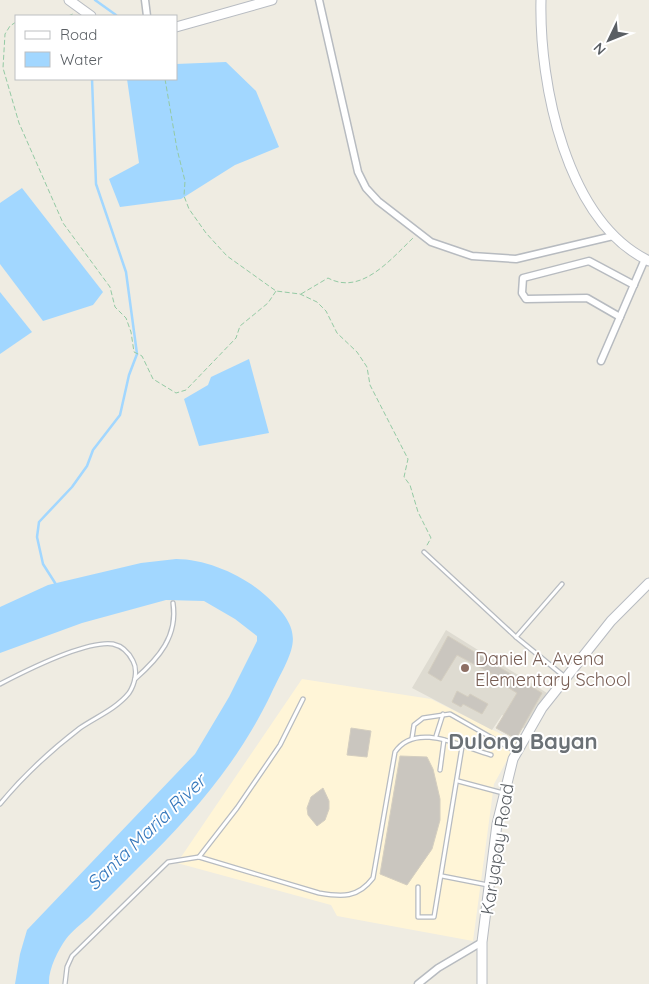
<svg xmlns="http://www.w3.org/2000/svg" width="649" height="984" font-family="Quicksand,sans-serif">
  <rect width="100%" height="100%" fill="#efece2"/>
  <path fill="#fff5d7" d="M 302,679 L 431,699 L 517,742 L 494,784 L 473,941 L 337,916 L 331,905 L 177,863 Z"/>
  <path fill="#dedbd1" d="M 446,630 L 547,693 L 525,729 L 502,715 L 492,730 L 412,688 Z"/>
  <g fill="#a2d7ff">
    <path d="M 226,62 L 256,91 L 279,147 L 235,165 L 181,199 L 120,207 L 109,179 L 139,163 L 127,79 L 176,79 L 176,64 Z"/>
    <path d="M 22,188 L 103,292 L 93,305 L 43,321 L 0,264 L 0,203 Z"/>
    <path d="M 0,292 L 32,332 L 0,354 Z"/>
    <path d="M 249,359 L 269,433 L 199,446 L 184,399 L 208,385 L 211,377 Z"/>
    <path d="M 176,559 C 206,559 243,575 265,595 C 309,634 293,648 271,694 C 239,761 192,816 139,867 C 122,884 105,901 88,918 C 81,924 72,931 66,939 C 58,950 48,970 49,984 L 15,984 L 20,954 L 27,930 L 195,754 L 229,697 L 257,641 L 257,636 L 235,619 L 204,601 L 166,600 L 82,623 L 0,653 L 0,607 L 48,585 L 141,563 Z"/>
  </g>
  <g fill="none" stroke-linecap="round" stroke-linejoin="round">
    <g stroke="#a2d7ff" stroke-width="2.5">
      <path d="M 95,0 L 116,15 L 115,16"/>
      <path d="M 57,586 L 43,564 L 37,537 L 39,522 L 72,487 L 87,466 L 93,450 L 120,415 L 129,375 L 137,354 L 126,272 L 96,184 L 92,79"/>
    </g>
  </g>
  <g fill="#cac6bf" stroke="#d4cec0">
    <path d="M 448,636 L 542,693 L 516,739 L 496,728 L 517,693 L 492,678 L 494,675 L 457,655 L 441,681 L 428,673 Z"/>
    <path d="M 457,691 L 468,697 L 470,694 L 488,704 L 482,714 L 463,704 L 461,707 L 452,702 Z"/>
    <path d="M 351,728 L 371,731 L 367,757 L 347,755 Z"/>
    <path d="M 400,756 L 427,757 L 433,769 L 440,799 L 440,820 L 432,849 L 407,885 L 380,874 Z"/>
    <path d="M 323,788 L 329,801 L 329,809 L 325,820 L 317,826 L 308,815 L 307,808 L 311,797 Z"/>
  </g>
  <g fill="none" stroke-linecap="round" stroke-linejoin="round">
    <g stroke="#b7bbc0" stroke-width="5.5">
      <g id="lane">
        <path d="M 424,552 L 516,637 L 565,677"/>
        <path d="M 516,637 L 562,584"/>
        <path d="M 135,679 C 159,658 178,636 173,603"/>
        <path d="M 0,684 C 25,671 87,640 113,644 C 122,646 129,653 133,661 C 138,670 135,684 129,693 C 116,709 96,717 80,728 C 50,751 24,775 0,804"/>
        <path d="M 436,736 L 443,714"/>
        <path d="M 412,738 L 414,725 L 423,718 L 450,714 L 515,751"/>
        <path d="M 440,770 L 444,740"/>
        <path d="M 458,781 L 503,793"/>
        <path d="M 199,857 L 237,808 L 280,745 L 303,699"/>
        <path d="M 442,876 L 488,885"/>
        <path d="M 418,887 L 418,917 L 434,917 L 462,747"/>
        <path d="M 65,984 L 67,967 L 72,956 L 168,862 L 199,857 L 319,893 C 342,897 358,898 373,878 L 395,752 C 416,721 462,747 491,755"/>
      </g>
    </g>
    <g stroke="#b7bbc0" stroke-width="9">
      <g id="street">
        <path d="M 145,0 L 147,16"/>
        <path d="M 319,0 L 358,172 L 366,188 L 378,201 L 431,242 L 472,256 L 516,259 L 613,236"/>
        <path d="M 620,317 L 587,298 L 526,299 L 522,293 L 523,278 L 589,261 L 634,285"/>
        <path d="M 601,361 L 645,259"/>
        <path d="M 418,984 L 438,968 L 482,942"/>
      </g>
    </g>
    <g stroke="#b8bcc2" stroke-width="11">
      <g id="secondary">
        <path d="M 69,0 L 91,16"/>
        <path d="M 541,0 C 539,84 566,221 649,261"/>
        <path d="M 176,27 L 272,0"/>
        <path d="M 482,984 L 482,942 L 497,824 L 513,759 L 542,708 L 611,621 L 649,583"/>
      </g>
    </g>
    <g stroke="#94caa4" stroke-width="1" stroke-dasharray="5 2.5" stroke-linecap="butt">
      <path d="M 68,16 L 73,14"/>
      <path d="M 16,22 L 10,26 L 5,34 L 3,68 L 19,123 L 63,223 L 110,287 L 115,307 L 126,318 L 131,332 L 134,352 L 142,356 L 153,379 L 176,393 L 186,390 L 236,338 L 240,326 L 268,303 L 276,291"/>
      <path d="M 165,79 L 177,149 L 185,181 L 184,196 L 189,209 L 206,233 L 227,256 L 276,291 L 300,294 L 317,302 L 326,311 L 337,333 L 357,352 L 367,367 L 370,385 L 408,459 L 404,477 L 410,485 L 418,512 L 431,538 L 426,547"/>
      <path d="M 301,294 L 328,278 C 361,296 391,259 413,238"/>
    </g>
    <use href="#lane" stroke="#fff" stroke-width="3"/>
    <use href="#street" stroke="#fff" stroke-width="6"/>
    <use href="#secondary" stroke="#fff" stroke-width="9"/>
  </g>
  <circle fill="#8d6e63" stroke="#fff" stroke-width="2" cx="465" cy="668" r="5"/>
  <g text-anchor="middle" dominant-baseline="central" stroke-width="4" stroke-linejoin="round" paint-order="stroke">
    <g font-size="18" fill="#785e54" stroke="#fff" text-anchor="start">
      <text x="475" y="658">Daniel A. Avena<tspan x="475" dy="21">Elementary School</tspan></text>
    </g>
    <g font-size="18" fill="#5a5f64" stroke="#fff">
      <text transform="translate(497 849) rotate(-81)">Karyapay Road</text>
    </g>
    <g font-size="19" font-style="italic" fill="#3577bb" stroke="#fff">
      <text transform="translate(146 832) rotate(-44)">Santa Maria River</text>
    </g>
    <g font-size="22" font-weight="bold" fill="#6b7176" stroke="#fff">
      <text x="523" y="741">Dulong Bayan</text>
    </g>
  </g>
  <rect x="15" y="15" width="162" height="65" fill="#ffffff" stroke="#bdbfc1"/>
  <rect x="25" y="31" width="25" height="8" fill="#ffffff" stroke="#bdbfc1"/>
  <text x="60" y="40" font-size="15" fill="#5a5f64">Road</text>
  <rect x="25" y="52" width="25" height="15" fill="#a2d7ff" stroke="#bdbfc1"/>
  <text x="60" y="65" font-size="15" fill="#5a5f64">Water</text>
  <g transform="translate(609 40) rotate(227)" stroke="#ffffff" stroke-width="4" paint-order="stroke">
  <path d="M0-4L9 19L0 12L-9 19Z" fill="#5a5f64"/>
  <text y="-8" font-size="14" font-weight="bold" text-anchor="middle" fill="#5a5f64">N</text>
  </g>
</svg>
